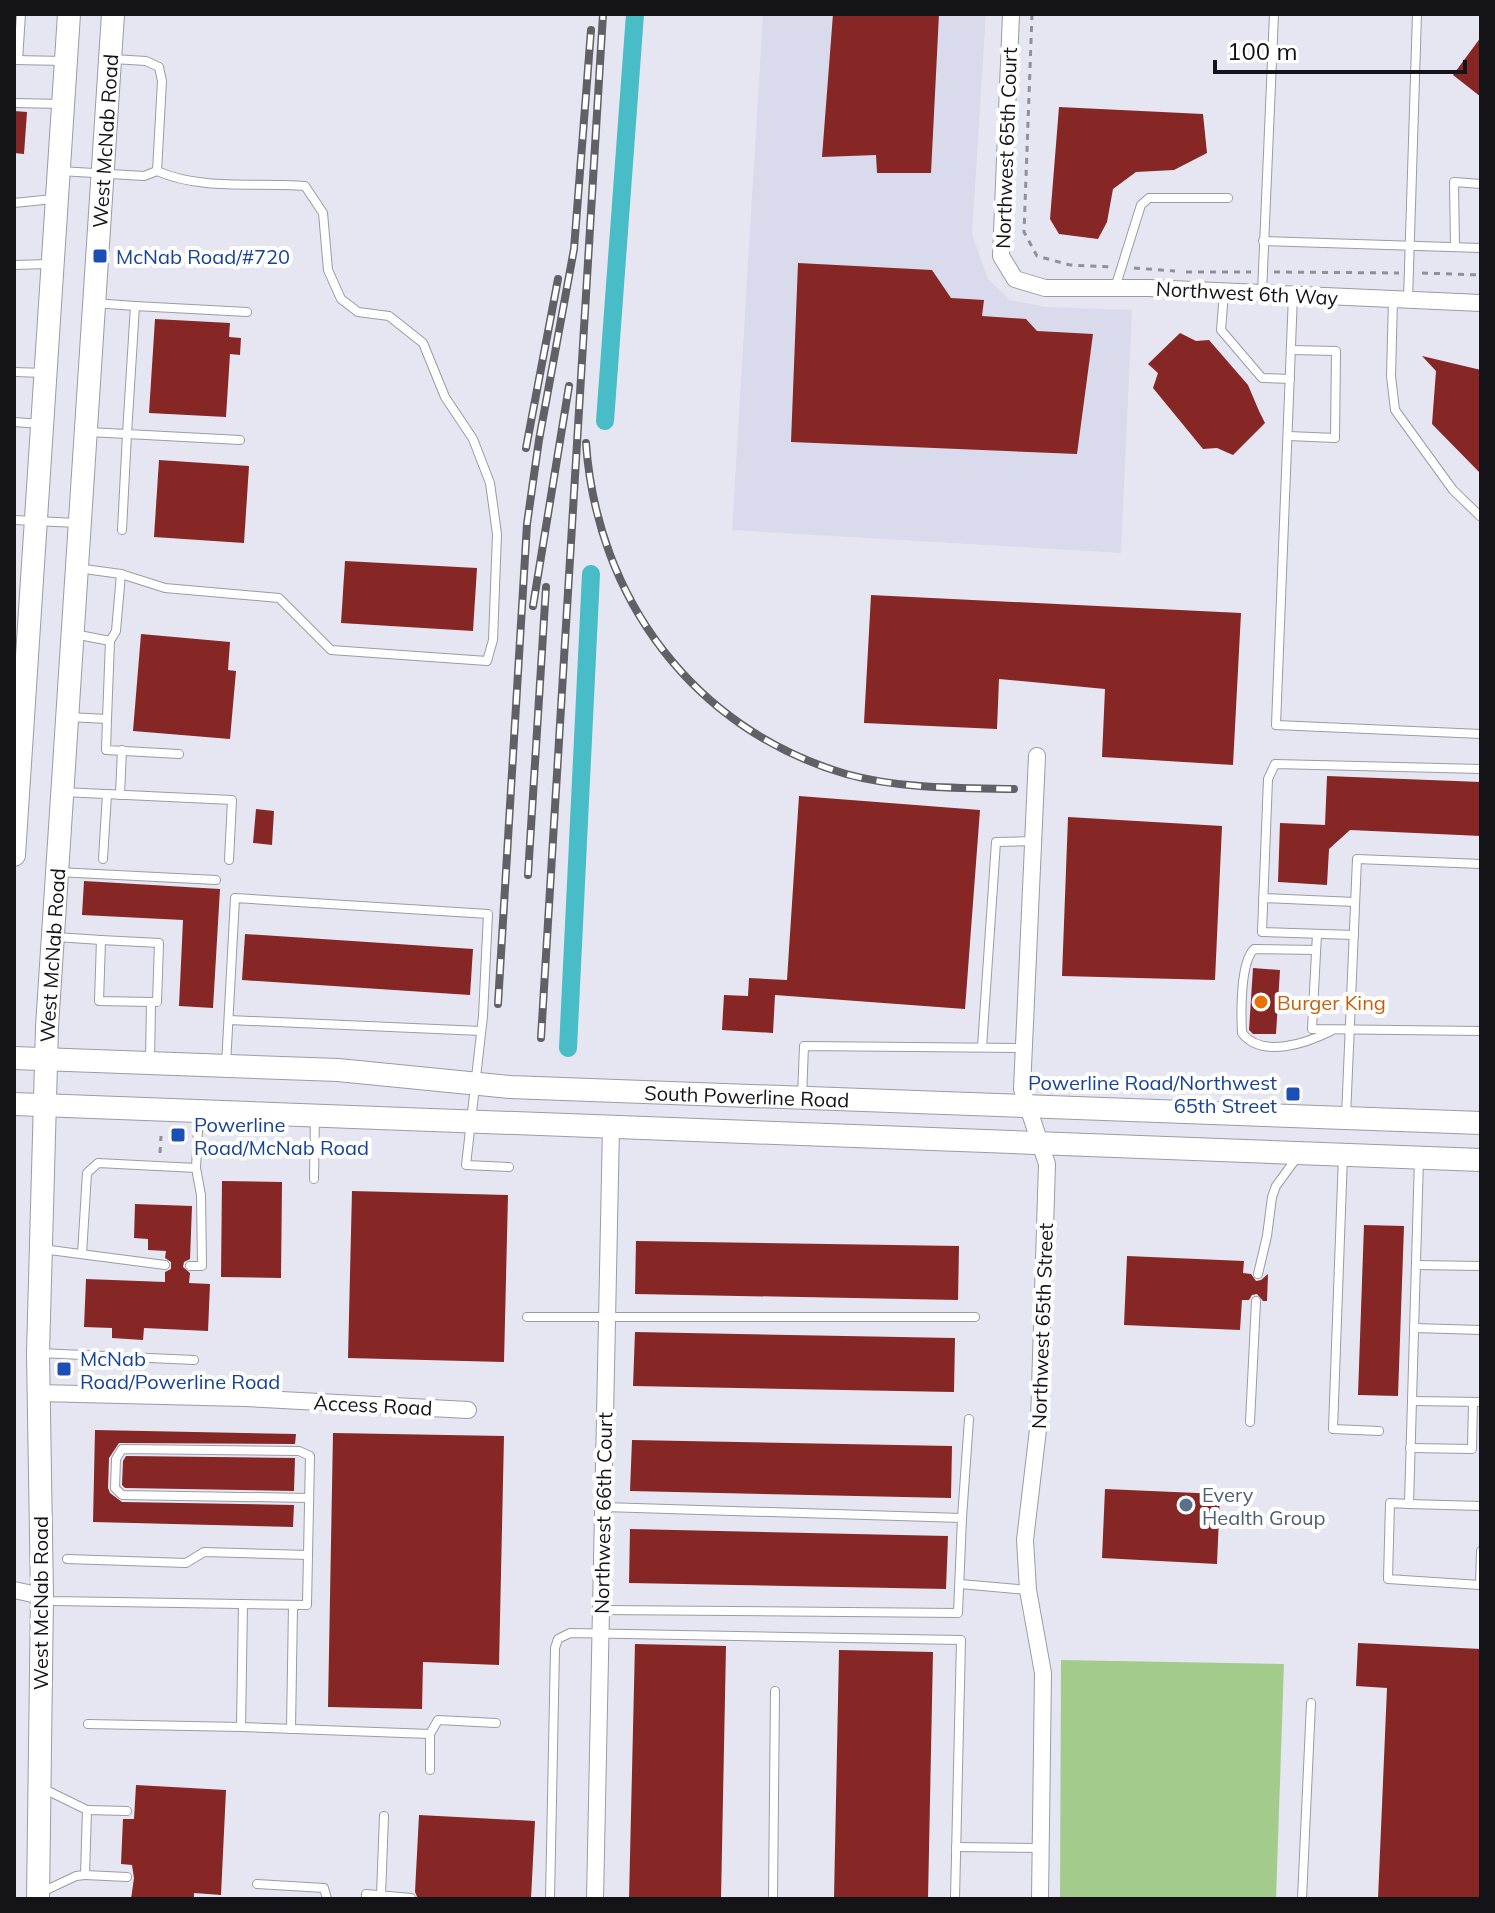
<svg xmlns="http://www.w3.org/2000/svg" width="1495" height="1913" font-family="Mulish,sans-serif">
  <rect width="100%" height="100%" fill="#e6e6f2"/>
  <path fill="#dadaed" d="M 763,14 L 986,14 L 972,234 L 988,279 L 1010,300 L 1047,307 L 1132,310 L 1121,553 L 732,530 Z"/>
  <path fill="#a3cc8c" d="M 1061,1660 L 1284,1664 L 1276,1899 L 1060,1899 Z"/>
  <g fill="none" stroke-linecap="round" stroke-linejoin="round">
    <g stroke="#48bcc7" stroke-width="18">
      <path d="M 605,421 L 635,14"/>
      <path d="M 568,1048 L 591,574"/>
    </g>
  </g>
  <g fill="#862725">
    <path d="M 833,14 L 939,14 L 931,173 L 877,173 L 876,155 L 822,157 Z"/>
    <path d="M 1481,37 L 1481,97 L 1453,75 Z"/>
    <path d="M 1059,107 L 1203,114 L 1207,153 L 1174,170 L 1136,172 L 1113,189 L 1107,222 L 1098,239 L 1059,234 L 1050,219 Z"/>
    <path d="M 14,111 L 27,112 L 24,154 L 14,153 Z"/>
    <path d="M 798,263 L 932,270 L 951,298 L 984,300 L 982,316 L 1026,319 L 1037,331 L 1093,334 L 1077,454 L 791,442 Z"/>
    <path d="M 155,319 L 230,323 L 229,337 L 241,338 L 240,355 L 230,354 L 226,417 L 149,413 Z"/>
    <path d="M 1180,333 L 1196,341 L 1209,340 L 1248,385 L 1259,411 L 1265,423 L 1233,455 L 1217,448 L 1203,449 L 1153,388 L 1158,373 L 1148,364 Z"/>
    <path d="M 1422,356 L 1481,370 L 1481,474 L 1432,424 L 1436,371 Z"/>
    <path d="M 159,460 L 249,466 L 244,543 L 154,537 Z"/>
    <path d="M 345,561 L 477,568 L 473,631 L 341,623 Z"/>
    <path d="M 871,595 L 1241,613 L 1233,765 L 1102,757 L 1105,689 L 999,679 L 997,729 L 864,723 Z"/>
    <path d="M 141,634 L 230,642 L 228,670 L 236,671 L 230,739 L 133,731 Z"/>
    <path d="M 1327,776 L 1481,782 L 1481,836 L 1350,830 L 1329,849 L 1327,885 L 1278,882 L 1280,823 L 1325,825 Z"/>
    <path d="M 799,796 L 980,810 L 965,1009 L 775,995 L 773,1033 L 722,1030 L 724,995 L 748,996 L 749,978 L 787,980 Z"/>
    <path d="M 256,809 L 274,811 L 272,845 L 253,843 Z"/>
    <path d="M 1068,817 L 1222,826 L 1215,980 L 1062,976 Z"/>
    <path d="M 84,881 L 220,889 L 213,1008 L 179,1006 L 183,920 L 82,915 Z"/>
    <path d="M 245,934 L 473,949 L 470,995 L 242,980 Z"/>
    <path d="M 1253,968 L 1280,970 L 1276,1034 L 1253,1034 L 1249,1030 Z"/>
    <path d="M 222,1181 L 282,1182 L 281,1278 L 221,1277 Z"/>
    <path d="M 352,1191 L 508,1195 L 504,1362 L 348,1358 Z"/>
    <path d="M 135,1204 L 192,1206 L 190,1259 L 184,1262 L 183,1267 L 190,1273 L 189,1283 L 210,1284 L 208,1331 L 144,1328 L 143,1340 L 112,1338 L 112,1328 L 84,1327 L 86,1279 L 165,1282 L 165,1272 L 171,1269 L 171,1262 L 165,1258 L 166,1251 L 148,1250 L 148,1239 L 134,1238 Z"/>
    <path d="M 1364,1225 L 1404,1226 L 1398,1396 L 1358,1395 Z"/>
    <path d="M 636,1241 L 959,1246 L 958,1300 L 635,1294 Z"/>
    <path d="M 1127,1256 L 1244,1261 L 1243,1273 L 1251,1274 L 1256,1281 L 1261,1280 L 1268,1274 L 1267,1301 L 1263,1301 L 1257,1294 L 1252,1295 L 1249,1300 L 1242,1300 L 1240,1330 L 1124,1325 Z"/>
    <path d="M 635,1332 L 955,1338 L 954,1392 L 633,1386 Z"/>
    <path d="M 95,1430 L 296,1434 L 295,1444 L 119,1443 L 109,1458 L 108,1488 L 110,1493 L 122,1502 L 294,1505 L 293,1527 L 93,1522 Z"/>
    <path d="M 333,1433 L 504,1436 L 499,1665 L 423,1662 L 422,1709 L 328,1707 Z"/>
    <path d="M 632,1440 L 952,1446 L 951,1498 L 630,1491 Z"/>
    <path d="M 126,1456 L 295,1458 L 294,1491 L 125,1488 L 122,1485 L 123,1461 Z"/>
    <path d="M 1105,1489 L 1220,1494 L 1217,1564 L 1102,1558 Z"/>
    <path d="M 630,1529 L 948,1536 L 946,1589 L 629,1583 Z"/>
    <path d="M 1358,1643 L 1481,1649 L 1481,1899 L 1378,1899 L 1387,1688 L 1356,1686 Z"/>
    <path d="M 635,1644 L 726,1646 L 721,1899 L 629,1899 Z"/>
    <path d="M 839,1650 L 933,1652 L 928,1899 L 834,1899 Z"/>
    <path d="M 136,1785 L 226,1790 L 221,1895 L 194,1893 L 194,1899 L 131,1899 L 134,1878 L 132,1865 L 121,1864 L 123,1819 L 134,1819 Z"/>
    <path d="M 419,1815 L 535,1821 L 531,1899 L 418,1899 L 415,1892 Z"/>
  </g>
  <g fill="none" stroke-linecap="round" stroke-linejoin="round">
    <g stroke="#9b9ba6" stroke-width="10">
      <g id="service">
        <path d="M 14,60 L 65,61"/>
        <path d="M 18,60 L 21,14"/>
        <path d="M 14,103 L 63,104"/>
        <path d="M 60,171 L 144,176 L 157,171 L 162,81 L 159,67 L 146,61 L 113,59"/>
        <path d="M 14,203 L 53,199"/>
        <path d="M 1263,241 L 1481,248"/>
        <path d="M 1455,247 L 1454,182 L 1481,184"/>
        <path d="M 14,265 L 49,264"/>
        <path d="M 1115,288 L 1141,205 L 1149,198 L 1228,198"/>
        <path d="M 1224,292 L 1221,330 L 1262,378 L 1290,379"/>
        <path d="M 1262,293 L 1274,14"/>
        <path d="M 1293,295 L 1276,725 L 1481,734"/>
        <path d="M 1393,299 L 1391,376 L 1395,410 L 1453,490 L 1481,517"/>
        <path d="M 1408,300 L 1417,14"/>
        <path d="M 94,303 L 135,306 L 127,434 L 240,440"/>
        <path d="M 135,306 L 247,312"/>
        <path d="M 14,372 L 45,373"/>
        <path d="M 14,422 L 41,424"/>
        <path d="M 88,432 L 127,434 L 122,530"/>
        <path d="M 1289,436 L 1335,438 L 1336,351 L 1291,350"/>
        <path d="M 14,520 L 77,523"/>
        <path d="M 77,568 L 121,574 L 165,588 L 279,598 L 331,650 L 487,661 L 493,640 L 497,534 L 490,483 L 473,439 L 445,397 L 423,343 L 389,316 L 358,312 L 341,299 L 328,270 L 323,213 L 305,186 C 256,182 203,191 157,171"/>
        <path d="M 74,634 L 110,641 L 107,719"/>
        <path d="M 110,641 L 116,631 L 121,574"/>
        <path d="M 68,717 L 107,719 L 106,750 L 179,754"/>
        <path d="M 63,792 L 232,800 L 229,860"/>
        <path d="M 120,795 L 122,750"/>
        <path d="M 103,859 L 107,794"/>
        <path d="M 57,872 L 216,880"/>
        <path d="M 1263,898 L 1355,902"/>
        <path d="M 1317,934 L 1312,1029 L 1481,1031"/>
        <path d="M 1354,935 L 1262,932 L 1268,779 L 1275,764 L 1481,769"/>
        <path d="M 56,937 L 101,940 L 99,1001 L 151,1002 L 150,1063"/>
        <path d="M 101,940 L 159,943 L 157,1002 L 151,1002"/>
        <path d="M 1316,950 L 1254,949 C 1240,963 1241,1013 1242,1033 C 1262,1059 1307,1043 1331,1031"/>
        <path d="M 229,1020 L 481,1031"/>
        <path d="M 982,1047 L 996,842 L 1033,841"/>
        <path d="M 226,1065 L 235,898 L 488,914 L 483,1016 L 466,1165 L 509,1167"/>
        <path d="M 802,1097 L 804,1046 L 1023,1048"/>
        <path d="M 1346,1117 L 1357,859 L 1481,864"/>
        <path d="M 1343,1155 L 1333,1429 L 1379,1431"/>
        <path d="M 1419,1159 L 1409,1504 L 1390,1503 L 1388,1579 L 1480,1585 L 1481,1551"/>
        <path d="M 314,1179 L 315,1115"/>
        <path d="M 42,1249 L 165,1265"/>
        <path d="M 82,1254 L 87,1173 L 98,1163 L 196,1168"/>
        <path d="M 1416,1265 L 1481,1266"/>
        <path d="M 190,1266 L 202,1266 L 201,1195 L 196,1168 L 199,1111"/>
        <path d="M 1258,1274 L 1267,1236 L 1272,1197 L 1276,1186 L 1298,1156"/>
        <path d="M 527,1317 L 975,1317"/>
        <path d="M 1414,1328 L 1481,1330"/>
        <path d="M 39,1353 L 194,1360"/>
        <path d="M 1412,1401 L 1481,1402"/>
        <path d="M 1250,1422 L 1256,1301"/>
        <path d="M 1410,1448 L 1472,1449 L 1473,1402"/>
        <path d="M 1409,1504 L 1481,1506"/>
        <path d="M 962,1518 L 969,1419"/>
        <path d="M 67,1559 L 186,1563 L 204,1552 L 308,1555"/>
        <path d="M 960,1584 L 1028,1590"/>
        <path d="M 45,1598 L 52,1601 L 307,1605 L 310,1456 L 299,1451 L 122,1449 L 116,1459 L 115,1488 L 122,1495 L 309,1498"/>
        <path d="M 243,1604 L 241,1727 L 430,1734 L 438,1720 L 496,1723"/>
        <path d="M 601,1610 L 958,1613 L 962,1518 L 604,1507"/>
        <path d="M 88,1724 L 241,1727"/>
        <path d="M 291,1729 L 293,1605"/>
        <path d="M 430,1770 L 430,1734"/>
        <path d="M 42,1788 L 87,1810 L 85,1875 L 76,1876 L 42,1892"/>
        <path d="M 87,1810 L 127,1811"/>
        <path d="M 956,1847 L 1041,1848"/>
        <path d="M 85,1875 L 127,1877"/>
        <path d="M 257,1884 L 324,1888 L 327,1899"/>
        <path d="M 381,1895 L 384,1816"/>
        <path d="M 366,1899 L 366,1894 L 411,1898"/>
        <path d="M 550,1899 L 555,1648 L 558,1639 L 570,1633 L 961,1640 L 955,1899"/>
        <path d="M 773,1899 L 775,1691"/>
        <path d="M 1302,1899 L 1311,1703"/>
      </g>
    </g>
    <g stroke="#9b9ba6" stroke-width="18">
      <g id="minor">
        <path d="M 1011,14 L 1001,256 L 1015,279 L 1045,288 L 1149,288 L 1481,303"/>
        <path d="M 1037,756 L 1022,1089 L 1047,1164 L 1039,1421 L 1025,1540 L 1028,1590 L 1043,1673 L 1040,1899"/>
        <path d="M 39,1393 L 245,1398 L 468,1410"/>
        <path d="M 14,1590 L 42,1596"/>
        <path d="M 595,1899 L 611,1127"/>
      </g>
    </g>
    <g stroke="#9b9ba6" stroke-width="24">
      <g id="secondary">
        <path d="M 14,855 L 69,14"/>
        <path id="s1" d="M 14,1058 L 338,1070 L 510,1087 L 1481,1123"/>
        <path d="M 14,1104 L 1481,1160"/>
        <path id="s2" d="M 38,1899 L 42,1596 L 38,1353 L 47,1027 L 113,14"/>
      </g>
    </g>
    <g stroke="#909099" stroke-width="3" stroke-dasharray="6 6" stroke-linecap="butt">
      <path d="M 1032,14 L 1024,232 L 1037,256 L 1070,265 L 1111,267"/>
      <path d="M 1134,268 L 1175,271"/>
      <path d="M 1186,272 L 1251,272"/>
      <path d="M 1274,272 L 1399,273"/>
      <path d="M 1422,273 L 1481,275"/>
      <path d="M 160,1153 L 161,1136"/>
    </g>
    <use href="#service" stroke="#fff" stroke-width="8"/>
    <use href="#minor" stroke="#fff" stroke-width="16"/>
    <use href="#secondary" stroke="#fff" stroke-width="22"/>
    <g stroke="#606066" stroke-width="8">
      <g id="rail">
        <path d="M 586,443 C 597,598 693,729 846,774 C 900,789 959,788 1014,789"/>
        <path d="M 526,448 L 558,279"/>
        <path d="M 533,606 L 569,386"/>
        <path d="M 528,875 L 546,587"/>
        <path d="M 498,1004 L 527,524 L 539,440 L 574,249 L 591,30"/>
        <path d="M 541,1038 L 603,14"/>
      </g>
    </g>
    <use href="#rail" stroke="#fff" stroke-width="5" stroke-dasharray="15" stroke-linecap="butt"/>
  </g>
  <g fill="#1a4fb4" stroke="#fff" stroke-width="3">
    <rect x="92" y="248" width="16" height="16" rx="4"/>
    <rect x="1285" y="1086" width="16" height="16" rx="4"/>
    <rect x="170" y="1127" width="16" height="16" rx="4"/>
    <rect x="56" y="1361" width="16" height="16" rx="4"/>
  </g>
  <circle fill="#e8710a" stroke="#fff" stroke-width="3" cx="1261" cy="1002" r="8"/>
  <circle fill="#5c6f8a" stroke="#fff" stroke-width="3" cx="1186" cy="1505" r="8"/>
  <g text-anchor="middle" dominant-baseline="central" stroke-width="8" stroke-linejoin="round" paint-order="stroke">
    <g font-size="20" fill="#141418" stroke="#fff">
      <text stroke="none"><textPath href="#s2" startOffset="1760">West McNab Road</textPath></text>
      <text transform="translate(1006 148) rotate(-88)">Northwest 65th Court</text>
      <text transform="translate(1247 293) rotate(3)">Northwest 6th Way</text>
      <text stroke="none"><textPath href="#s2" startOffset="944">West McNab Road</textPath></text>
      <text stroke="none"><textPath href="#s1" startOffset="734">South Powerline Road</textPath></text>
      <text transform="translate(1042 1326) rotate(-88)">Northwest 65th Street</text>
      <text transform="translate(373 1405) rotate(3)">Access Road</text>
      <text transform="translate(603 1513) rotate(-89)">Northwest 66th Court</text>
      <text transform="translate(40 1603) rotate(-90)">West McNab Road</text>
    </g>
    <g font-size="20" fill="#164399" stroke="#fff" text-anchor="start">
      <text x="116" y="256">McNab Road/#720</text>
      <text x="1277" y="1082" text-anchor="end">Powerline Road/Northwest<tspan x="1277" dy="23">65th Street</tspan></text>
      <text x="194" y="1124">Powerline<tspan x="194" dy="23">Road/McNab Road</tspan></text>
      <text x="80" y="1358">McNab<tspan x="80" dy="23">Road/Powerline Road</tspan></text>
    </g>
    <g font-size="20" fill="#c56008" stroke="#fff" text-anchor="start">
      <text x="1277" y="1002">Burger King</text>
    </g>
    <g font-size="20" fill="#4e5e75" stroke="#fff" text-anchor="start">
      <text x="1202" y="1494">Every<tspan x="1202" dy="23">Health Group</tspan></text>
    </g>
  </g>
  <rect width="1495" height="1913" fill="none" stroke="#141418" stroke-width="32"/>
  <path d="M1215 60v12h250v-12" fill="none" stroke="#141418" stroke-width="4"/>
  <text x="1227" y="60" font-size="24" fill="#141418" stroke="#ffffff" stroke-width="6" paint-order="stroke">100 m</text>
</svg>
